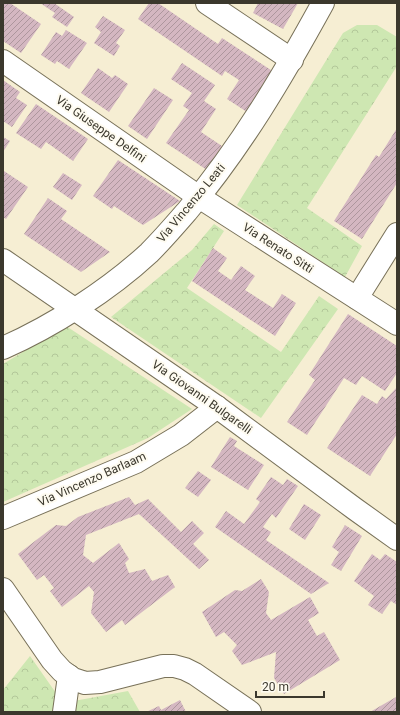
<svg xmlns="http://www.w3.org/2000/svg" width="400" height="715" font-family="Roboto,sans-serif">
  <defs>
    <pattern id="park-crowns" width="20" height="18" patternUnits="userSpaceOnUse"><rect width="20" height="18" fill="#cee7b2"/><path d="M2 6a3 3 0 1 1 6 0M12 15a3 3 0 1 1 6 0" fill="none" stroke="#b2c799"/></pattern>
    <pattern id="building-hatch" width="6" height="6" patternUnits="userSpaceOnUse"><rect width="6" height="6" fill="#d4b7c1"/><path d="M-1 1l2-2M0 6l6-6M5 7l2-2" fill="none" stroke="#ad969d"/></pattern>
  </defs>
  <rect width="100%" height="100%" fill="#f6eed3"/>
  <g fill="url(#park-crowns)">
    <path d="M 357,25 L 377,25 L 397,37 L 397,66 L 307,208 L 362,246 L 345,277 L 237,205 L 343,33 Z"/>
    <path d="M 214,224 L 224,231 L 187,288 L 281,352 L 319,296 L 338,309 L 261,418 L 111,317 L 192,250 Z"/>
    <path d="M 66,326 L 192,409 L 148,438 L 3,502 L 3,364 Z"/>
    <path d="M 30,656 L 63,703 L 128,691 L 140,712 L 3,712 L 3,690 Z"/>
  </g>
  <g fill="url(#building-hatch)">
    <path d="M 3,3 L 10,3 L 41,24 L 21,53 L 3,41 Z"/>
    <path d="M 40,3 L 54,3 L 74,17 L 67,27 L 52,17 L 55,13 Z"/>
    <path d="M 149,3 L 158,3 L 218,44 L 222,38 L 274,72 L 247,112 L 227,99 L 239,80 L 225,71 L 222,76 L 138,19 Z"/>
    <path d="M 258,3 L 298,3 L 283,29 L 253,13 Z"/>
    <path d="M 103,16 L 125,30 L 116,43 L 120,46 L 114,56 L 94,43 L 101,32 L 95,27 Z"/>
    <path d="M 66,30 L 87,43 L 69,69 L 57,61 L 55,64 L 41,55 L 56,32 L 62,36 Z"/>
    <path d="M 182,63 L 215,85 L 204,101 L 216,109 L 201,132 L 222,146 L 207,170 L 166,143 L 189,110 L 183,106 L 192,93 L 171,79 Z"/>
    <path d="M 98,68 L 112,78 L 115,75 L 128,84 L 109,112 L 81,93 Z"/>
    <path d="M 3,80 L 20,92 L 16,98 L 27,105 L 12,127 L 3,121 Z"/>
    <path d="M 154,88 L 173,100 L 147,139 L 128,126 Z"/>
    <path d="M 36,104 L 88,139 L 73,161 L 46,142 L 41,149 L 16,133 Z"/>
    <path d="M 397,128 L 397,183 L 362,239 L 334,221 L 376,155 L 379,157 Z"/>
    <path d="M 3,137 L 10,141 L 3,152 Z"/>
    <path d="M 118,160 L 180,201 L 143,225 L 114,206 L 112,209 L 93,196 Z"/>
    <path d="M 4,171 L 28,187 L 6,219 L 3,217 Z"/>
    <path d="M 63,173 L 82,185 L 72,200 L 53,187 Z"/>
    <path d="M 48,198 L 67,211 L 61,219 L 110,252 L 81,272 L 24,234 Z"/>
    <path d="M 213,248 L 227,258 L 218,271 L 231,280 L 241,266 L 255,276 L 245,290 L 273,308 L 282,294 L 296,303 L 275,336 L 192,281 Z"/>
    <path d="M 348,314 L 397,346 L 397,373 L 385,391 L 362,376 L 356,385 L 344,378 L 307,435 L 287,422 L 315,380 L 309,375 Z"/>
    <path d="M 397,387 L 397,434 L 370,476 L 327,448 L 362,395 L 377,404 L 382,396 L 386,399 Z"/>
    <path d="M 230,437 L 237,441 L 234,446 L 264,465 L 248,490 L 211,467 Z"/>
    <path d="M 198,471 L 211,480 L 198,497 L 185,488 Z"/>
    <path d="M 271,477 L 283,485 L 287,479 L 298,486 L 276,518 L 272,514 L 263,527 L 271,532 L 266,540 L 329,583 L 311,594 L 215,527 L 226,511 L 244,524 L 260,502 L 256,499 Z"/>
    <path d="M 129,497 L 135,505 L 148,499 L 181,532 L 192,521 L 204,533 L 193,544 L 209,560 L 199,569 L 139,514 L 86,535 L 83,555 L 93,563 L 119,543 L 129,559 L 125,563 L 129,573 L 145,569 L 152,581 L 168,575 L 175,587 L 125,625 L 122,620 L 106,632 L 91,613 L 94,592 L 89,586 L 62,607 L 50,591 L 54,588 L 44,575 L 37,580 L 18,554 L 56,525 L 66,526 L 78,517 Z"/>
    <path d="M 304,504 L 321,515 L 305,540 L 289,529 Z"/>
    <path d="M 345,525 L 362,536 L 341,571 L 331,565 L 339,552 L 332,547 Z"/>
    <path d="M 372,554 L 380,560 L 385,554 L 397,562 L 397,605 L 391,601 L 382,614 L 368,605 L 374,596 L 354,581 Z"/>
    <path d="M 261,579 L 269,592 L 266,613 L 271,620 L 310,597 L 319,613 L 308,620 L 317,636 L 324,632 L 340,660 L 284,694 L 274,678 L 276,652 L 242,665 L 232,651 L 237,645 L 224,632 L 216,637 L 202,612 L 235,590 L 242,591 Z"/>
    <path d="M 396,697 L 397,712 L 370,712 Z"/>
    <path d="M 180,700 L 186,712 L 146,712 L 159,706 L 161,710 Z"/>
  </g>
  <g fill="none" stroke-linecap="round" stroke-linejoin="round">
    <g stroke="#787159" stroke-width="24">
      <g id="street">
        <path d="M 207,3 L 292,60"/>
        <path d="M 3,61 L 199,197 L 397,324"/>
        <path d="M 3,260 L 217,407 L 355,509 L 397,539"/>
        <path d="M 357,298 L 397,234"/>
        <path d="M 3,348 C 53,326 109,290 149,253 C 163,239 175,225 188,210 C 241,147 283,76 323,3"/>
        <path d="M 3,518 L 136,462 L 181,435 L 217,407"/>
        <path d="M 3,589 L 52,660 L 62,671 L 73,679 L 85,683 L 100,682 L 163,666 L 174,666 L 185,669 L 195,674 L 250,712"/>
        <path d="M 64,712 L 69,676"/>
      </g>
    </g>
    <use href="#street" stroke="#fff" stroke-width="22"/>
  </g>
  <g text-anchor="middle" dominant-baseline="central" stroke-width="4" stroke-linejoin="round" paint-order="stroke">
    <g font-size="12" fill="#3b382d" stroke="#fefbf0">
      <text transform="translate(101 129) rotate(35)">Via Giuseppe Delfini</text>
      <text transform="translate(191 203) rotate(-50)">Via Vincenzo Leati</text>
      <text transform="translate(278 248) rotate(33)">Via Renato Sitti</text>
      <text transform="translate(202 397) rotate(35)">Via Giovanni Bulgarelli</text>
      <text transform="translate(92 479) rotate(-24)">Via Vincenzo Barlaam</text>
    </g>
  </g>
  <rect width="400" height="715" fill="none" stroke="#3b382d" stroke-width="8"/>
  <path d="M256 691v6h68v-6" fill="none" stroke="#3b382d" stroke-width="2"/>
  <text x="262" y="691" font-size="12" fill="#3b382d" stroke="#fefbf0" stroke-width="3" paint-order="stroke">20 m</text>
</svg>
